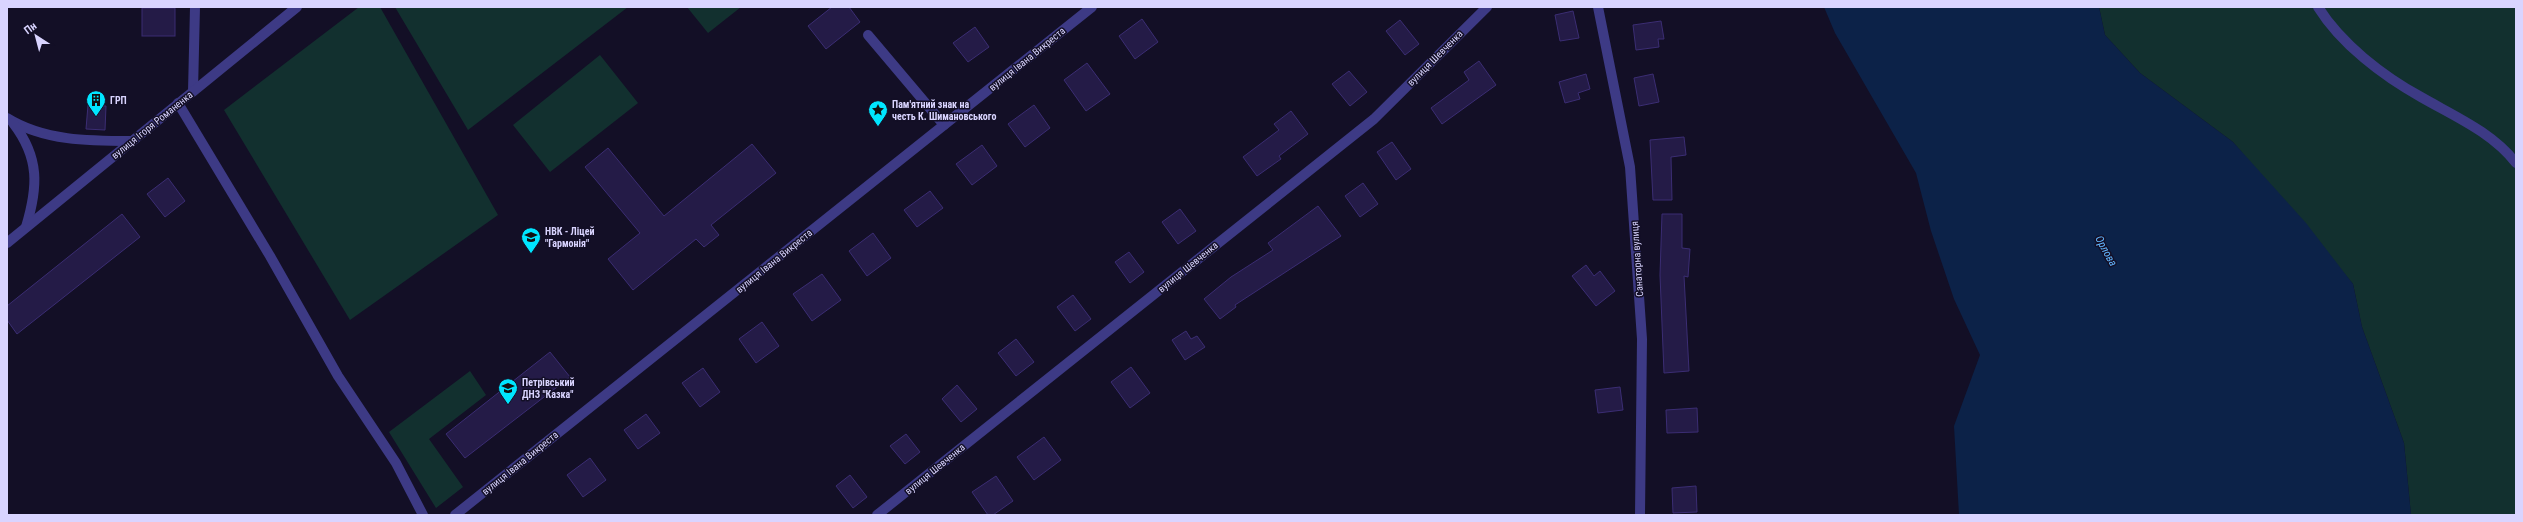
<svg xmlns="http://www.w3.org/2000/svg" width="2523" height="522" font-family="'Roboto Condensed',sans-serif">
  <rect width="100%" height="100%" fill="#130f26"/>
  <g fill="#12302f">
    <path d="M 359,7 L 380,7 L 498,215 L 350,320 L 224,110 Z"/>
    <path d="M 395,7 L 628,7 L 468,130 Z"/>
    <path d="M 687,7 L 741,7 L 708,33 Z"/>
    <path d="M 2099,7 L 2516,7 L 2516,515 L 2411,515 L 2404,443 L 2362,327 L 2353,284 L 2233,142 L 2140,73 L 2105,35 Z"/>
    <path d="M 600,55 L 638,103 L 550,172 L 513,125 Z"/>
    <path d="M 470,371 L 486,395 L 429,439 L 463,487 L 436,508 L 389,432 Z"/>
  </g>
  <path fill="#0c2248" d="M 1824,7 L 2099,7 L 2105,35 L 2140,73 L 2233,142 L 2306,223 L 2353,284 L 2362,327 L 2404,443 L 2411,515 L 1959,515 L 1954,426 L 1980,355 L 1954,299 L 1931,231 L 1916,173 L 1835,33 Z"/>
  <g fill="#241b47" stroke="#3b2d73">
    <path d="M 832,7 L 849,7 L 860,22 L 826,49 L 808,26 Z"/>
    <rect x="142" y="8" width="33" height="28"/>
    <path d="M 1573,11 L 1579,38 L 1560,41 L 1555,15 Z"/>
    <path d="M 1142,19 L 1158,42 L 1135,59 L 1119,36 Z"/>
    <path d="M 1400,20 L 1419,44 L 1405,55 L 1386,31 Z"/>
    <path d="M 1661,21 L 1664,39 L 1658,39 L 1659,47 L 1636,50 L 1633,25 Z"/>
    <path d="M 975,27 L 989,47 L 968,62 L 953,43 Z"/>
    <path d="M 1479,61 L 1496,85 L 1442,124 L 1431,108 L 1469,80 L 1464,72 Z"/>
    <path d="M 1087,63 L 1110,94 L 1086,111 L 1064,80 Z"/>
    <path d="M 1349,71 L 1367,92 L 1350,106 L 1332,84 Z"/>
    <path d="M 1586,74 L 1590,89 L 1578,93 L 1580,99 L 1565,103 L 1559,82 Z"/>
    <path d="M 1653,74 L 1659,102 L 1639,106 L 1634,78 Z"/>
    <path d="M 88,105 L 106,106 L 105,130 L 86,129 Z"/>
    <path d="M 1034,105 L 1050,128 L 1025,147 L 1008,124 Z"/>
    <path d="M 1291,111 L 1308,134 L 1279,156 L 1281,159 L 1257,176 L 1243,157 L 1279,130 L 1274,124 Z"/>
    <path d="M 1684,137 L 1686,155 L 1671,157 L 1672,200 L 1653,200 L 1650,140 Z"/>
    <path d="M 1392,142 L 1411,169 L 1396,180 L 1377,152 Z"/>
    <path d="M 752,144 L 776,173 L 711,225 L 719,235 L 704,247 L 696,239 L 633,290 L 608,259 L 640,233 L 585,167 L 608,148 L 664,216 Z"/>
    <path d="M 982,145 L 997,166 L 972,185 L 956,164 Z"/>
    <path d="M 168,178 L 185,201 L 165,217 L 147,194 Z"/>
    <path d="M 1363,183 L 1378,204 L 1360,217 L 1345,196 Z"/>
    <path d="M 930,191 L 943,208 L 917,227 L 904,210 Z"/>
    <path d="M 1318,206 L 1341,236 L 1235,305 L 1236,307 L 1220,319 L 1204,299 L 1231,277 L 1273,250 L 1268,243 Z"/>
    <path d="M 1180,209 L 1196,231 L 1178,244 L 1162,222 Z"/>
    <path d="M 122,214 L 140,237 L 17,334 L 7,320 L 7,306 Z"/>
    <path d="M 1662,214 L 1682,214 L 1682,248 L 1690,249 L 1688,277 L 1684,276 L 1689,371 L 1664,373 L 1660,275 Z"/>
    <path d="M 873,233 L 891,258 L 867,276 L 849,251 Z"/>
    <path d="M 1129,252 L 1144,272 L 1130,283 L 1115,262 Z"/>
    <path d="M 1586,265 L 1594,276 L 1600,271 L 1615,291 L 1596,306 L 1572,276 Z"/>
    <path d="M 822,274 L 841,300 L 812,321 L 793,294 Z"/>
    <path d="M 1073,295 L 1091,319 L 1075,331 L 1057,307 Z"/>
    <path d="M 762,322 L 779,346 L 756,363 L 739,339 Z"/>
    <path d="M 1186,331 L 1191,339 L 1197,336 L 1205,347 L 1185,360 L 1172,340 Z"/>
    <path d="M 1016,339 L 1034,362 L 1016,376 L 998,353 Z"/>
    <path d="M 550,352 L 570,377 L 465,458 L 446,434 Z"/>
    <path d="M 1131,367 L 1150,393 L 1130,408 L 1111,382 Z"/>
    <path d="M 703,368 L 720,392 L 700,407 L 682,383 Z"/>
    <path d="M 957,385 L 977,409 L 961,422 L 942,399 Z"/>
    <path d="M 1620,387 L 1623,410 L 1598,413 L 1595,390 Z"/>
    <path d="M 1697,408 L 1698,432 L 1667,433 L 1666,410 Z"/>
    <path d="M 646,414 L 660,433 L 638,449 L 624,430 Z"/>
    <path d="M 906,434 L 920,452 L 905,464 L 890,446 Z"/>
    <path d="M 1044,437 L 1061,460 L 1034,480 L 1017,457 Z"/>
    <path d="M 590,458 L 606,480 L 583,497 L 567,475 Z"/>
    <path d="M 850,475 L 867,497 L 853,508 L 836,486 Z"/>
    <path d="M 996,476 L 1013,501 L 993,515 L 988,515 L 972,492 Z"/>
    <path d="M 1696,486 L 1697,512 L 1673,513 L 1672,488 Z"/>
  </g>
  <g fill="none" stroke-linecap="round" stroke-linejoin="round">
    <path stroke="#3d3a85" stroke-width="10" d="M 868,35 L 944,125"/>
    <g stroke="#3d3a85" stroke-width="10">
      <path d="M 1598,7 L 1630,167 L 1642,339 L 1640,515"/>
      <path d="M 2318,7 C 2341,44 2383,76 2421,97 C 2454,116 2492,132 2516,163"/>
      <path d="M 193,91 L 195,7"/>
      <path d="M 178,103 L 270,256 L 338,376 L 396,463 L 423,515"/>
      <path d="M 7,118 C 44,141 89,141 132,141"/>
      <path d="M 13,123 C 40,158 38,187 26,227"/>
      <path d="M 7,243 L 297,7"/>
      <path d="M 455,515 L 1092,7"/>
      <path d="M 877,515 L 1374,119 L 1487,7"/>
    </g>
  </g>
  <defs>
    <g id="building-pin" transform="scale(1)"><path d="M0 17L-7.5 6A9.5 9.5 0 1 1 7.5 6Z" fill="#00e5ff" stroke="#130f26"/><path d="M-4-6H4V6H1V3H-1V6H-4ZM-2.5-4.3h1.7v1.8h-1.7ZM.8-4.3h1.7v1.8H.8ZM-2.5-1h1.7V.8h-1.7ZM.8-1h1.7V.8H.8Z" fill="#111"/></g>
    <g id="sight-pin" transform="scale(1)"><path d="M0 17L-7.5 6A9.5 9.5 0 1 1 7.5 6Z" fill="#00e5ff" stroke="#130f26"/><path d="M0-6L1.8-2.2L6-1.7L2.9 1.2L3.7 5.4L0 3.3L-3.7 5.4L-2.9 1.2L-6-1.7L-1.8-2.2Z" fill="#111"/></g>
    <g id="school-pin" transform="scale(1)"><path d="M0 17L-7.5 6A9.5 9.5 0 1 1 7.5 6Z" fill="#00e5ff" stroke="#130f26"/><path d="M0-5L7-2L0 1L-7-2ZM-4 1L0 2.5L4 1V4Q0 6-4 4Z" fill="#111"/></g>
  </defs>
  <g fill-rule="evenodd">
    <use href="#building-pin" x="96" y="100"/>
    <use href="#sight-pin" x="878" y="110"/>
    <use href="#school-pin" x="531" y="237"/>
    <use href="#school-pin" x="508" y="388"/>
  </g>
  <g text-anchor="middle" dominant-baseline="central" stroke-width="3" stroke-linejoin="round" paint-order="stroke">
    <g font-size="10" fill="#d9d4ff" stroke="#130f26">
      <text transform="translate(1435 58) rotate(-45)">вулиця Шевченка</text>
      <text transform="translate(1027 59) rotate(-39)">вулиця Івана Викреста</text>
      <text transform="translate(152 125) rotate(-39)">вулиця Ігоря Романенка</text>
      <text transform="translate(1637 259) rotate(-94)">Санаторна вулиця</text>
      <text transform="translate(774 261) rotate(-39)">вулиця Івана Викреста</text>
      <text transform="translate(1188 267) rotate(-39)">вулиця Шевченка</text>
      <text transform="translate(520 463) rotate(-39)">вулиця Івана Викреста</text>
      <text transform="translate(935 469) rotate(-39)">вулиця Шевченка</text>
    </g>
    <g font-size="10" font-weight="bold" fill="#d9d4ff" stroke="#130f26" text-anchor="start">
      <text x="110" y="100">ГРП</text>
      <text x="892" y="104">Пам'ятний знак на<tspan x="892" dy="12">честь К. Шимановського</tspan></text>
      <text x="545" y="231">НВК - Ліцей<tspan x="545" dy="12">"Гармонія"</tspan></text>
      <text x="522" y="382">Петрівський<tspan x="522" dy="12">ДНЗ "Казка"</tspan></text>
    </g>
    <g font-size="11" font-style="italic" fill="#62b6ff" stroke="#130f26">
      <text transform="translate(2106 251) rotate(61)">Орлова</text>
    </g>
  </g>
  <rect width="2523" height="522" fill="none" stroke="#d9d4ff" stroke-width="16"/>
  <g transform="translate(36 36) rotate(324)" stroke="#130f26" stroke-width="3" paint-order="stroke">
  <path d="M0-3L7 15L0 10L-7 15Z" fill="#d9d4ff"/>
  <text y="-6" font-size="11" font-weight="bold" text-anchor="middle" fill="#d9d4ff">Пн</text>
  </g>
</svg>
